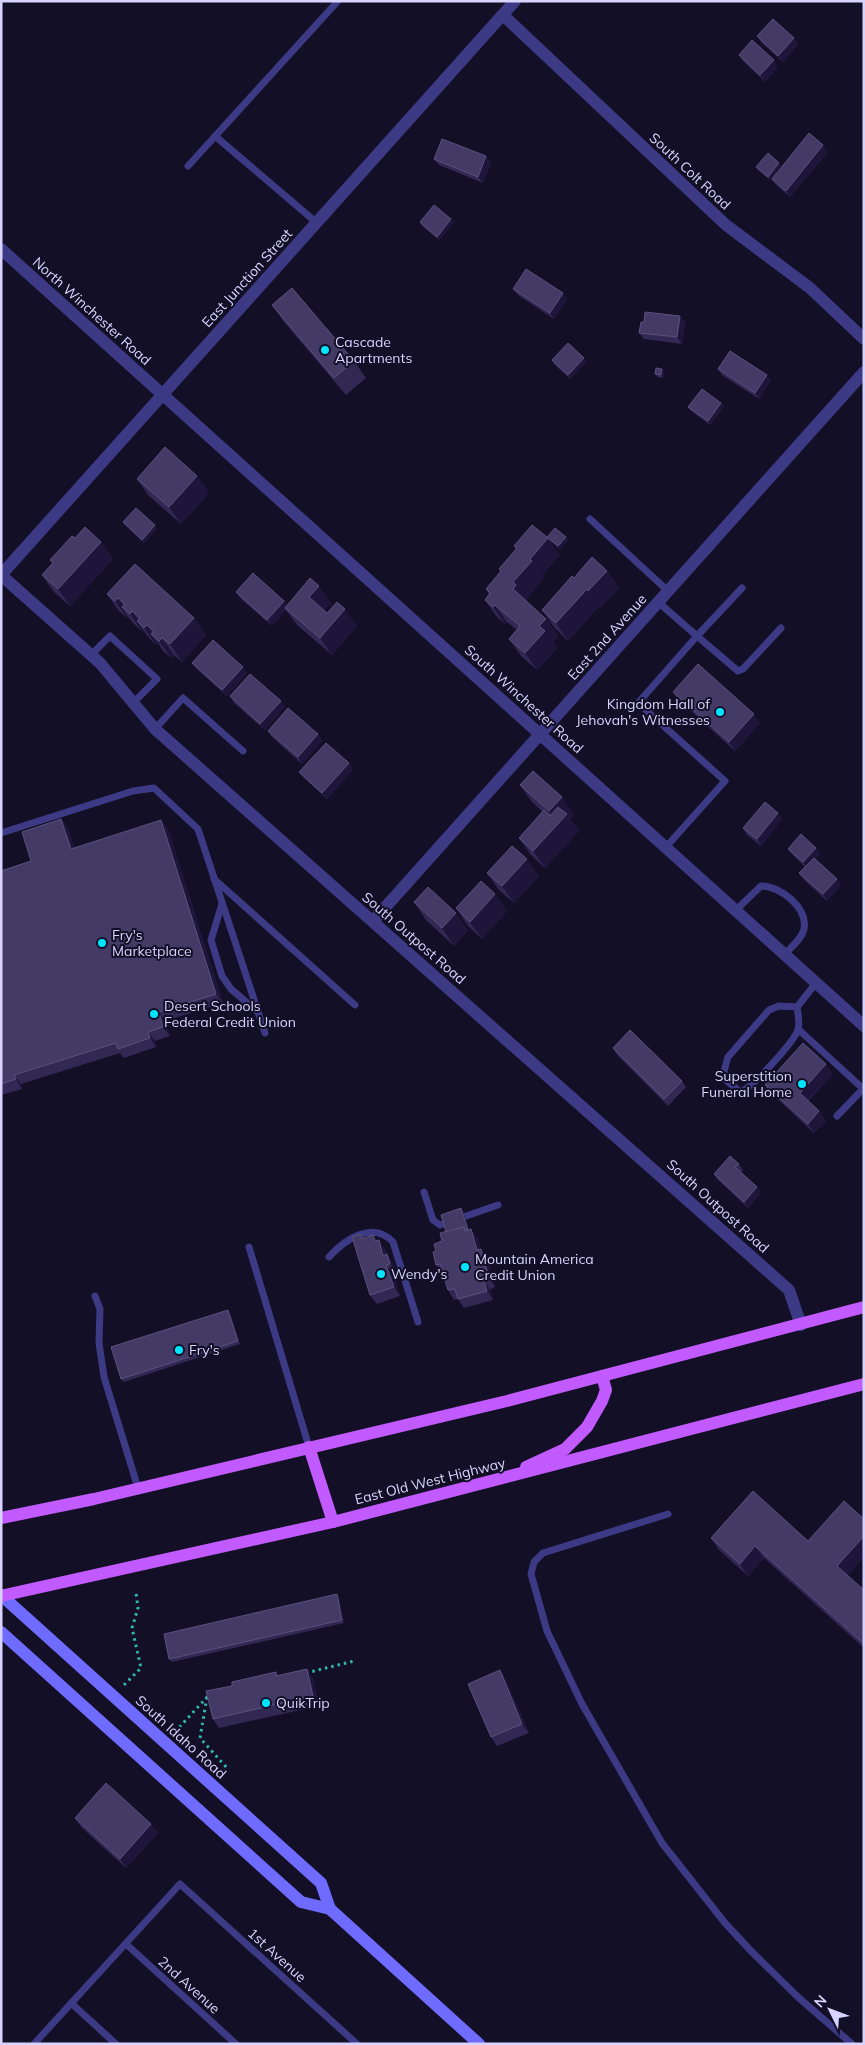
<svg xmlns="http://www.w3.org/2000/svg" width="865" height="2045" font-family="Mulish,sans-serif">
  <rect width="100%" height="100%" fill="#130f26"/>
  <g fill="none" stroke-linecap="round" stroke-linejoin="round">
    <g stroke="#2fb8b0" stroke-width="3" stroke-dasharray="2.5 4" stroke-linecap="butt">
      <path d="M 306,1673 L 354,1661"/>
      <path d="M 124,1685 L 141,1668 L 132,1628 L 138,1608 L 136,1593"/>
      <path d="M 207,1697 L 200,1738 L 227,1768 L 222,1775"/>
      <path d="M 175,1732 L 209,1695"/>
    </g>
    <g stroke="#3d3a85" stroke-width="7">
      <path d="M 215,136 L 317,223"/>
      <path d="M 188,166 L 338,1"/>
      <path d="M 590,519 L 668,591"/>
      <path d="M 742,588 L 697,636 L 738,671 L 743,669 L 781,628"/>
      <path d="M 658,602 L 697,636 L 638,703 L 725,781 L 666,847"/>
      <path d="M 91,655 L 110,636 L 157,679 L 133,703"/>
      <path d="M 155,729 L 183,698 L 243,751"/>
      <path d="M 1,833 L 133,791 L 154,788 L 198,829 L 265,1033"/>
      <path d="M 214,879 L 355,1005"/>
      <path d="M 222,904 L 211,940 L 222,976 L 231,989 L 258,1012"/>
      <path d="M 736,910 L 761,886 C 781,886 808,908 804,929 C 802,939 791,947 785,954"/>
      <path d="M 797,1007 C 798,1014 800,1023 798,1030 C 793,1043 752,1088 740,1092 L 726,1080 L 724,1071 L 728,1057 L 769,1010 L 779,1006 L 797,1007 L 816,983"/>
      <path d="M 798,1029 L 859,1085 L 864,1088"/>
      <path d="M 837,1116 L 864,1088"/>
      <path d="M 424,1192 L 433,1220 L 440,1225 L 498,1205"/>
      <path d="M 249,1247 L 309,1447"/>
      <path d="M 329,1257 C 344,1240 373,1220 393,1242 L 418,1322"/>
      <path d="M 95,1296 L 100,1309 L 99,1343 L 104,1377 L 138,1488"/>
      <path d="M 668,1514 L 543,1553 L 534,1562 L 531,1574 L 547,1631 L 582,1704 L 662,1843 L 725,1923 L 752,1952 L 799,1998 L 852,2044"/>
      <path d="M 126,1944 L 236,2044"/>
      <path d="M 71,2003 L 116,2044"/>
      <path d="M 34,2044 L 180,1884 L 357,2044"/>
    </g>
    <g stroke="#3d3a85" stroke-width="12">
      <path d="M 503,15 L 726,225 L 810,288 L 864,339"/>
      <path d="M 1,249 L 864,1026"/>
      <path d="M 1,575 L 100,663 L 155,729 L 789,1290 L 801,1325"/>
      <path d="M 1,575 L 515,1"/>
      <path d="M 373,921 L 864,372"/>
    </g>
    <g stroke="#6f6bff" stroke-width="12">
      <path d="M 1,1595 L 321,1883 L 330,1909"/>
      <path d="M 1,1632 L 301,1902 L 330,1909 L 479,2044"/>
    </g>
    <g stroke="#c25bff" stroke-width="12">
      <path d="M 309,1447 L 333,1522"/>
      <path d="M 526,1467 L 565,1449 L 587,1427 L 602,1401 L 606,1390 L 602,1376"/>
      <path d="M 1,1518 L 94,1499 L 507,1401 L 864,1307"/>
      <path d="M 1,1596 L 333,1522 L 864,1384"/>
    </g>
  </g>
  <g fill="#312854">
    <path d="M 757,36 L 794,38 L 798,44 L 783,62 L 761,42 Z"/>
    <path d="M 739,55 L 778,67 L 765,82 L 743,61 Z"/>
    <path d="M 828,152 L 790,197 L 776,185 L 772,179 Z"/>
    <path d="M 486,156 L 491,163 L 483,183 L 439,165 L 434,159 Z"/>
    <path d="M 781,166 L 770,180 L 758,170 L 756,167 Z"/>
    <path d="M 420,222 L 454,222 L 439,240 L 422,226 Z"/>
    <path d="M 513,289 L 567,299 L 554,319 L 518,295 Z"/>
    <path d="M 272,305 L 354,361 L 366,378 L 346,395 L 284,322 Z"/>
    <path d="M 680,316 L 685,322 L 682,344 L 644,339 L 639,333 Z"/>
    <path d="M 552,360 L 587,361 L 570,379 L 554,364 Z"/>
    <path d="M 718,369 L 767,375 L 771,381 L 759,399 L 722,375 Z"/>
    <path d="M 664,372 L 663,378 L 658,377 L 655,374 Z"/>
    <path d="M 721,403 L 724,406 L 710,425 L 690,410 L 688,407 Z"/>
    <path d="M 197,476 L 209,493 L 181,524 L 149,496 L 137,479 Z"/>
    <path d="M 123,522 L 157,528 L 144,543 L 125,525 Z"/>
    <path d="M 547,537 L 566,537 L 568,540 L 560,549 L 549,540 Z"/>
    <path d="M 101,542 L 113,559 L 70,606 L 54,592 L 42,575 L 52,563 L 50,560 Z"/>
    <path d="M 514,546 L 560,555 L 542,575 L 544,578 L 526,599 L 528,603 L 546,619 L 558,636 L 553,642 L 557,648 L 537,670 L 521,656 L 509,639 L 517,630 L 507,622 L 505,624 L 497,617 L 485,600 L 489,594 L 486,589 L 501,572 L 499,569 L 516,549 Z"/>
    <path d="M 607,571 L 619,588 L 600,608 L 599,606 L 568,641 L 554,627 L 542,610 L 574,578 Z"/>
    <path d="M 236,592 L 284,601 L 287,605 L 331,603 L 324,610 L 327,613 L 357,626 L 332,655 L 297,625 L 286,610 L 272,626 L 240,598 Z"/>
    <path d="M 107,594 L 194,618 L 206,635 L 182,662 L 174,655 L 171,658 L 163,651 L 158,643 L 156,645 L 149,638 L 143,630 L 142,631 L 134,624 L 128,617 L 127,618 L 119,611 Z"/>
    <path d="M 192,663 L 247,673 L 227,696 L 197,669 Z"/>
    <path d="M 673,692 L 760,723 L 735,751 L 680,701 Z"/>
    <path d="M 230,696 L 285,707 L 265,730 L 234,703 Z"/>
    <path d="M 268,731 L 318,734 L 322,741 L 302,764 L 272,737 Z"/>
    <path d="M 349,763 L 353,770 L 327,799 L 304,778 L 299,772 Z"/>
    <path d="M 520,785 L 574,814 L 570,819 L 579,831 L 545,868 L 531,855 L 519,838 L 543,812 L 532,802 Z"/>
    <path d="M 778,813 L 782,819 L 761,846 L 747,835 L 743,828 Z"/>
    <path d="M 61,819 L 68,828 L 74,848 L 168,829 L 223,1003 L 165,1021 L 170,1036 L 155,1041 L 156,1047 L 124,1058 L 120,1053 L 21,1084 L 22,1089 L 1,1095 L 1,871 L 31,861 Z"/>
    <path d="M 788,849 L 820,854 L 815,859 L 837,879 L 841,885 L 827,901 L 804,880 L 799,873 L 805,867 L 793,855 Z"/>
    <path d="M 487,873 L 539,876 L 514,903 L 499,890 Z"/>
    <path d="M 414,902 L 468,930 L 454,946 L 426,920 Z"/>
    <path d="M 456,908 L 507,911 L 482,939 L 468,926 Z"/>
    <path d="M 613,1048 L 682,1081 L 686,1087 L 668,1106 L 617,1055 Z"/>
    <path d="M 833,1074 L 808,1101 L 819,1111 L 826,1121 L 814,1133 L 772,1094 L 765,1085 Z"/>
    <path d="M 739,1164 L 743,1170 L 741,1173 L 757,1187 L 761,1193 L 748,1208 L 718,1180 L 714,1174 Z"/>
    <path d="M 461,1208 L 463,1212 L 469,1230 L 478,1238 L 481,1250 L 487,1258 L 495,1287 L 490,1290 L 493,1300 L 464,1308 L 458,1299 L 454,1300 L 448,1290 L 443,1274 L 436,1265 L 436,1251 L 442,1241 L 446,1232 Z"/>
    <path d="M 361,1234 L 364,1238 L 377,1241 L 385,1249 L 387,1254 L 393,1264 L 396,1273 L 393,1274 L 400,1296 L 377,1304 L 370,1295 Z"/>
    <path d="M 230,1313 L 240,1344 L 124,1382 L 121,1379 Z"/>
    <path d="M 864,1519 L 864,1557 L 847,1576 L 864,1590 L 864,1648 L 764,1558 L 748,1576 L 719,1550 L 711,1538 L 808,1541 Z"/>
    <path d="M 339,1597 L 344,1623 L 172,1662 L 169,1659 Z"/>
    <path d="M 500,1670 L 506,1680 L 529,1733 L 497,1746 L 491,1737 Z"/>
    <path d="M 276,1672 L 278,1675 L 313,1678 L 319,1706 L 219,1728 L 213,1719 L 232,1686 Z"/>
    <path d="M 75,1818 L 151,1824 L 158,1833 L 126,1868 L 81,1827 Z"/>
  </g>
  <g fill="#1d163a">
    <path d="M 794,38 L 798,44 L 783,62 L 778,56 Z"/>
    <path d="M 774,60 L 778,67 L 765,82 L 760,75 Z"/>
    <path d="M 823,145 L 828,152 L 790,197 L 786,191 Z"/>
    <path d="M 486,156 L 491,163 L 483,183 L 478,177 Z"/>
    <path d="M 779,163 L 781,166 L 770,180 L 768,177 Z"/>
    <path d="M 451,219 L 454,222 L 439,240 L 437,237 Z"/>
    <path d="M 563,293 L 567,299 L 554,319 L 550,313 Z"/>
    <path d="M 680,316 L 685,322 L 682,344 L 677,337 Z"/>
    <path d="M 584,358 L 587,361 L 570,379 L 568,375 Z"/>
    <path d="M 662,369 L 664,372 L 663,378 L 661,375 Z"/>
    <path d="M 767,375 L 771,381 L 759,399 L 755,393 Z"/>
    <path d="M 721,403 L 724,406 L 710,425 L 708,421 Z"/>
    <path d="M 197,476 L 209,493 L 181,524 L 169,507 Z"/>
    <path d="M 155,525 L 157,528 L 144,543 L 142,540 Z"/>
    <path d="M 566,537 L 568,540 L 560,549 L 558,546 Z"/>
    <path d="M 548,538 L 560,555 L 542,575 L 544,578 L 526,599 L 528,602 L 513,589 L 513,582 L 530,559 Z"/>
    <path d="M 101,542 L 113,559 L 70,606 L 58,589 Z"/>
    <path d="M 607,571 L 619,588 L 600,608 L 588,591 Z"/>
    <path d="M 319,586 L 331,603 L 321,614 L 309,597 Z"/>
    <path d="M 587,589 L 599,606 L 568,641 L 556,623 Z"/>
    <path d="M 118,598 L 129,613 L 122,607 L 128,617 L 127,618 L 115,601 Z"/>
    <path d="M 284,601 L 288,607 L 285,608 L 286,610 L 272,626 L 267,620 Z"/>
    <path d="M 495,605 L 507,622 L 505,624 L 493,607 Z"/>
    <path d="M 345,609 L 357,626 L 332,655 L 320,638 Z"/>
    <path d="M 132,611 L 143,627 L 137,621 L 143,630 L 142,631 L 130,614 Z"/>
    <path d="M 194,618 L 206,635 L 182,662 L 170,644 Z"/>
    <path d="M 546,619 L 558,636 L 553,642 L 557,648 L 537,670 L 525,653 L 539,626 Z"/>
    <path d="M 147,625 L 158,640 L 151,634 L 158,643 L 156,645 L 144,628 Z"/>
    <path d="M 162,638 L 174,655 L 171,658 L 159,641 Z"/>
    <path d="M 243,667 L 247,673 L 227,696 L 222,690 Z"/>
    <path d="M 281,701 L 285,707 L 265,730 L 260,724 Z"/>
    <path d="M 754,714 L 760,723 L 735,751 L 729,742 Z"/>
    <path d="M 318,734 L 322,741 L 302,764 L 298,757 Z"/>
    <path d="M 349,763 L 353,770 L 327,799 L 322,793 Z"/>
    <path d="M 562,797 L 574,814 L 570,819 L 579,831 L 545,868 L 533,851 L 558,824 L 549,811 Z"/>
    <path d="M 778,813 L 782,819 L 761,846 L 757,839 Z"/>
    <path d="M 61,819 L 68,828 L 77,858 L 71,849 Z"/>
    <path d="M 161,820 L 168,829 L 223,1003 L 216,994 Z"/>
    <path d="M 816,848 L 820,854 L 807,868 L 803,862 Z"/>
    <path d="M 527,859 L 539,876 L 514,903 L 502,886 Z"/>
    <path d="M 837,879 L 841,885 L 827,901 L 823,894 Z"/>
    <path d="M 495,894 L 507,911 L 482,939 L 470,922 Z"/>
    <path d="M 456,913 L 468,930 L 454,946 L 442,928 Z"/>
    <path d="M 159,1012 L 165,1021 L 170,1036 L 163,1027 Z"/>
    <path d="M 148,1032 L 155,1041 L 156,1047 L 150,1038 Z"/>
    <path d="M 826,1064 L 833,1074 L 806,1102 L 800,1093 Z"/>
    <path d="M 14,1075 L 21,1084 L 22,1089 L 16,1079 Z"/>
    <path d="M 819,1111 L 826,1121 L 814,1133 L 808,1124 Z"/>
    <path d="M 757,1187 L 761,1193 L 748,1208 L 744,1202 Z"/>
    <path d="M 461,1208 L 463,1212 L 471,1236 L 468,1233 Z"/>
    <path d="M 471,1229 L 478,1238 L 481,1250 L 487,1258 L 495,1287 L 489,1278 L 477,1250 Z"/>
    <path d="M 373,1235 L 380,1244 L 379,1240 L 385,1249 L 390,1265 L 383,1256 L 375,1241 Z"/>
    <path d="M 387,1254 L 393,1264 L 396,1273 L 390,1264 Z"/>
    <path d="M 386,1265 L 393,1274 L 400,1296 L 394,1287 Z"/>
    <path d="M 484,1281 L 490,1290 L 493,1300 L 487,1291 Z"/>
    <path d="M 228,1310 L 230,1313 L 240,1344 L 238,1341 Z"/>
    <path d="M 864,1536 L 864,1557 L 845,1578 L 837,1566 Z"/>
    <path d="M 755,1546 L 764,1558 L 748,1576 L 740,1564 Z"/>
    <path d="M 337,1594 L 339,1597 L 344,1623 L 342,1620 Z"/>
    <path d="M 307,1669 L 313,1678 L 319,1706 L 313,1696 Z"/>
    <path d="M 500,1670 L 506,1680 L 529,1733 L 522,1724 Z"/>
    <path d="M 151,1824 L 158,1833 L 126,1868 L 120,1859 Z"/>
  </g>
  <g fill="#433a66" stroke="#5a527e">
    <path d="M 773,19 L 794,38 L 778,56 L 757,36 Z"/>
    <path d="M 752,40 L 774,60 L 760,75 L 739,55 Z"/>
    <path d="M 809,133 L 823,145 L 786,191 L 772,179 Z"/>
    <path d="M 442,139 L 486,156 L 478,177 L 434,159 Z"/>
    <path d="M 768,153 L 779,163 L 768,177 L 756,167 Z"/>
    <path d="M 434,205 L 451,219 L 437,237 L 420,222 Z"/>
    <path d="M 526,269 L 563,293 L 550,313 L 513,289 Z"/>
    <path d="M 292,288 L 354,361 L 334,378 L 272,305 Z"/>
    <path d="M 645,312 L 680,316 L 677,337 L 639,333 L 641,322 L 644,322 Z"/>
    <path d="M 568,343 L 584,358 L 568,375 L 552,360 Z"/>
    <path d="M 730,351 L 767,375 L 755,393 L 718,369 Z"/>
    <path d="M 656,368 L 662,369 L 661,375 L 655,374 Z"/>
    <path d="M 702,389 L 721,403 L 708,421 L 688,407 Z"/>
    <path d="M 165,447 L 197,476 L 169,507 L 137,479 Z"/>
    <path d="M 136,508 L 155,525 L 142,540 L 123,522 Z"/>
    <path d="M 532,525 L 548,538 L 530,559 L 532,561 L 513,582 L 516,585 L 513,589 L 546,619 L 539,626 L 545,631 L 525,653 L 509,639 L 520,626 L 495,605 L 493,607 L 485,600 L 490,593 L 486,589 L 501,571 L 499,569 L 517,548 L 514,546 Z"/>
    <path d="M 85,527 L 101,542 L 58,589 L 42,575 L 53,563 L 50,560 L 72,536 L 75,538 Z"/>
    <path d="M 555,528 L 566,537 L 558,546 L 547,537 Z"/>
    <path d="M 592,557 L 607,571 L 588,591 L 587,589 L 556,623 L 542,610 L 572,576 L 574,578 Z"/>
    <path d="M 135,564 L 194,618 L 170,644 L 162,638 L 159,641 L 151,634 L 154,631 L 147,625 L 144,628 L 137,621 L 140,618 L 132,611 L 130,614 L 122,607 L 125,604 L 118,598 L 115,601 L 107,594 Z"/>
    <path d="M 253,573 L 284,601 L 267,620 L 236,592 Z"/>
    <path d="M 310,578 L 319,586 L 309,597 L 327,613 L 337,602 L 345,609 L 320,638 L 285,608 Z"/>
    <path d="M 213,640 L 243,667 L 222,690 L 192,663 Z"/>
    <path d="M 698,664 L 754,714 L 729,742 L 673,692 Z"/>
    <path d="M 250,674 L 281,701 L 260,724 L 230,696 Z"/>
    <path d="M 288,708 L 318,734 L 298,757 L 268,731 Z"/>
    <path d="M 326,743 L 349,763 L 322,793 L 299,772 Z"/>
    <path d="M 533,771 L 562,797 L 549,811 L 520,785 Z"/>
    <path d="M 765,802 L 778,813 L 757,839 L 743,828 Z"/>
    <path d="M 558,807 L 567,814 L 533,851 L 519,838 L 544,810 L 550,816 Z"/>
    <path d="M 61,819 L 71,849 L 161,820 L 216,994 L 159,1012 L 163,1027 L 148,1032 L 150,1038 L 118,1049 L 116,1043 L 14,1075 L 16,1079 L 1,1084 L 1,871 L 31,861 L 22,832 Z"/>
    <path d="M 801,834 L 816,848 L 803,862 L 788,849 Z"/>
    <path d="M 512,846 L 527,859 L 502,886 L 487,873 Z"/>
    <path d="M 814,858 L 837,879 L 823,894 L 799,873 Z"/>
    <path d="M 481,881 L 495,894 L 470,922 L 456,908 Z"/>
    <path d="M 428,887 L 456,913 L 442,928 L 414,902 Z"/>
    <path d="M 630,1030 L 682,1081 L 664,1099 L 613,1048 Z"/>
    <path d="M 803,1043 L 826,1064 L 800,1093 L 819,1111 L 808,1124 L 765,1085 Z"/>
    <path d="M 730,1156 L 739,1164 L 735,1167 L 757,1187 L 744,1202 L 714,1174 Z"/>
    <path d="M 461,1208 L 468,1230 L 467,1230 L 464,1227 L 446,1232 L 441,1215 Z"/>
    <path d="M 464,1227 L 465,1231 L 471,1229 L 477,1250 L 481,1249 L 489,1278 L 484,1281 L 487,1291 L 458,1299 L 455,1289 L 448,1290 L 440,1264 L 436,1265 L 433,1252 L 436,1251 L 434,1244 L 442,1241 L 440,1233 Z"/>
    <path d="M 361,1234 L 362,1239 L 373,1235 L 375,1241 L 379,1240 L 383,1256 L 387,1254 L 390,1264 L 386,1265 L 394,1287 L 370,1295 L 352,1237 Z"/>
    <path d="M 228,1310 L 238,1341 L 121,1379 L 111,1347 Z"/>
    <path d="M 753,1491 L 808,1541 L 844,1501 L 864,1519 L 864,1536 L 837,1566 L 864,1590 L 864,1644 L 755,1546 L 740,1564 L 711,1538 Z"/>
    <path d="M 337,1594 L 342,1620 L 169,1659 L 164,1634 Z"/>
    <path d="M 307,1669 L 313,1696 L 213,1719 L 206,1691 L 232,1686 L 232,1682 L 276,1672 L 276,1676 Z"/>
    <path d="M 500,1670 L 522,1724 L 491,1737 L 468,1684 Z"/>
    <path d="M 106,1783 L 151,1824 L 120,1859 L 75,1818 Z"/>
  </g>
  <g fill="#00e5ff" stroke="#130f26" stroke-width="2">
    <circle cx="325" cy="350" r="5"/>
    <circle cx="720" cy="712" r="5"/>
    <circle cx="102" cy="943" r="5"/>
    <circle cx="154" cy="1014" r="5"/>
    <circle cx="802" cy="1084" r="5"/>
    <circle cx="465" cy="1267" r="5"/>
    <circle cx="381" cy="1274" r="5"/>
    <circle cx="179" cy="1350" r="5"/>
    <circle cx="266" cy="1703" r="5"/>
  </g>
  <g text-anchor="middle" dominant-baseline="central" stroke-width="4" stroke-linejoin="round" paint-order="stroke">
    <g font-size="14" fill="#d9d4ff" stroke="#130f26">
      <text transform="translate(690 171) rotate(43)">South Colt Road</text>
      <text transform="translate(247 278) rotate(-48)">East Junction Street</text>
      <text transform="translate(92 311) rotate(42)">North Winchester Road</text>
      <text transform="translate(607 637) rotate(-48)">East 2nd Avenue</text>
      <text transform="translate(524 699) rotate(42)">South Winchester Road</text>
      <text transform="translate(414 938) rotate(41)">South Outpost Road</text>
      <text transform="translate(718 1206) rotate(42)">South Outpost Road</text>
      <text transform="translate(430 1481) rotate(-14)">East Old West Highway</text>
      <text transform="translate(181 1737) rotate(42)">South Idaho Road</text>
      <text transform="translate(277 1955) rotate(42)">1st Avenue</text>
      <text transform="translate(189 1985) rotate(42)">2nd Avenue</text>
    </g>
    <g font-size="14" fill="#d9d4ff" stroke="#130f26" text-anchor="start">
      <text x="335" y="342">Cascade<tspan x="335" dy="16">Apartments</tspan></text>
      <text x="710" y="704" text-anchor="end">Kingdom Hall of<tspan x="710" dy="16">Jehovah's Witnesses</tspan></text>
      <text x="112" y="935">Fry's<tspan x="112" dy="16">Marketplace</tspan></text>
      <text x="164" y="1006">Desert Schools<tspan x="164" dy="16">Federal Credit Union</tspan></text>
      <text x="792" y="1076" text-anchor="end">Superstition<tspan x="792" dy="16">Funeral Home</tspan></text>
      <text x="475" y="1259">Mountain America<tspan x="475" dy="16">Credit Union</tspan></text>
      <text x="391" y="1274">Wendy's</text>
      <text x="189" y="1350">Fry's</text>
      <text x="276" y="1703">QuikTrip</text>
    </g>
  </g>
  <rect width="865" height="2045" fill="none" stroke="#d9d4ff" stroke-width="5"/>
  <g transform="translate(830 2010) rotate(312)" stroke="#130f26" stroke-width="4" paint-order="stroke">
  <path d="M0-4L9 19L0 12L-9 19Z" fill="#d9d4ff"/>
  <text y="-8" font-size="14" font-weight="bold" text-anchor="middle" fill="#d9d4ff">N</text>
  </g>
</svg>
